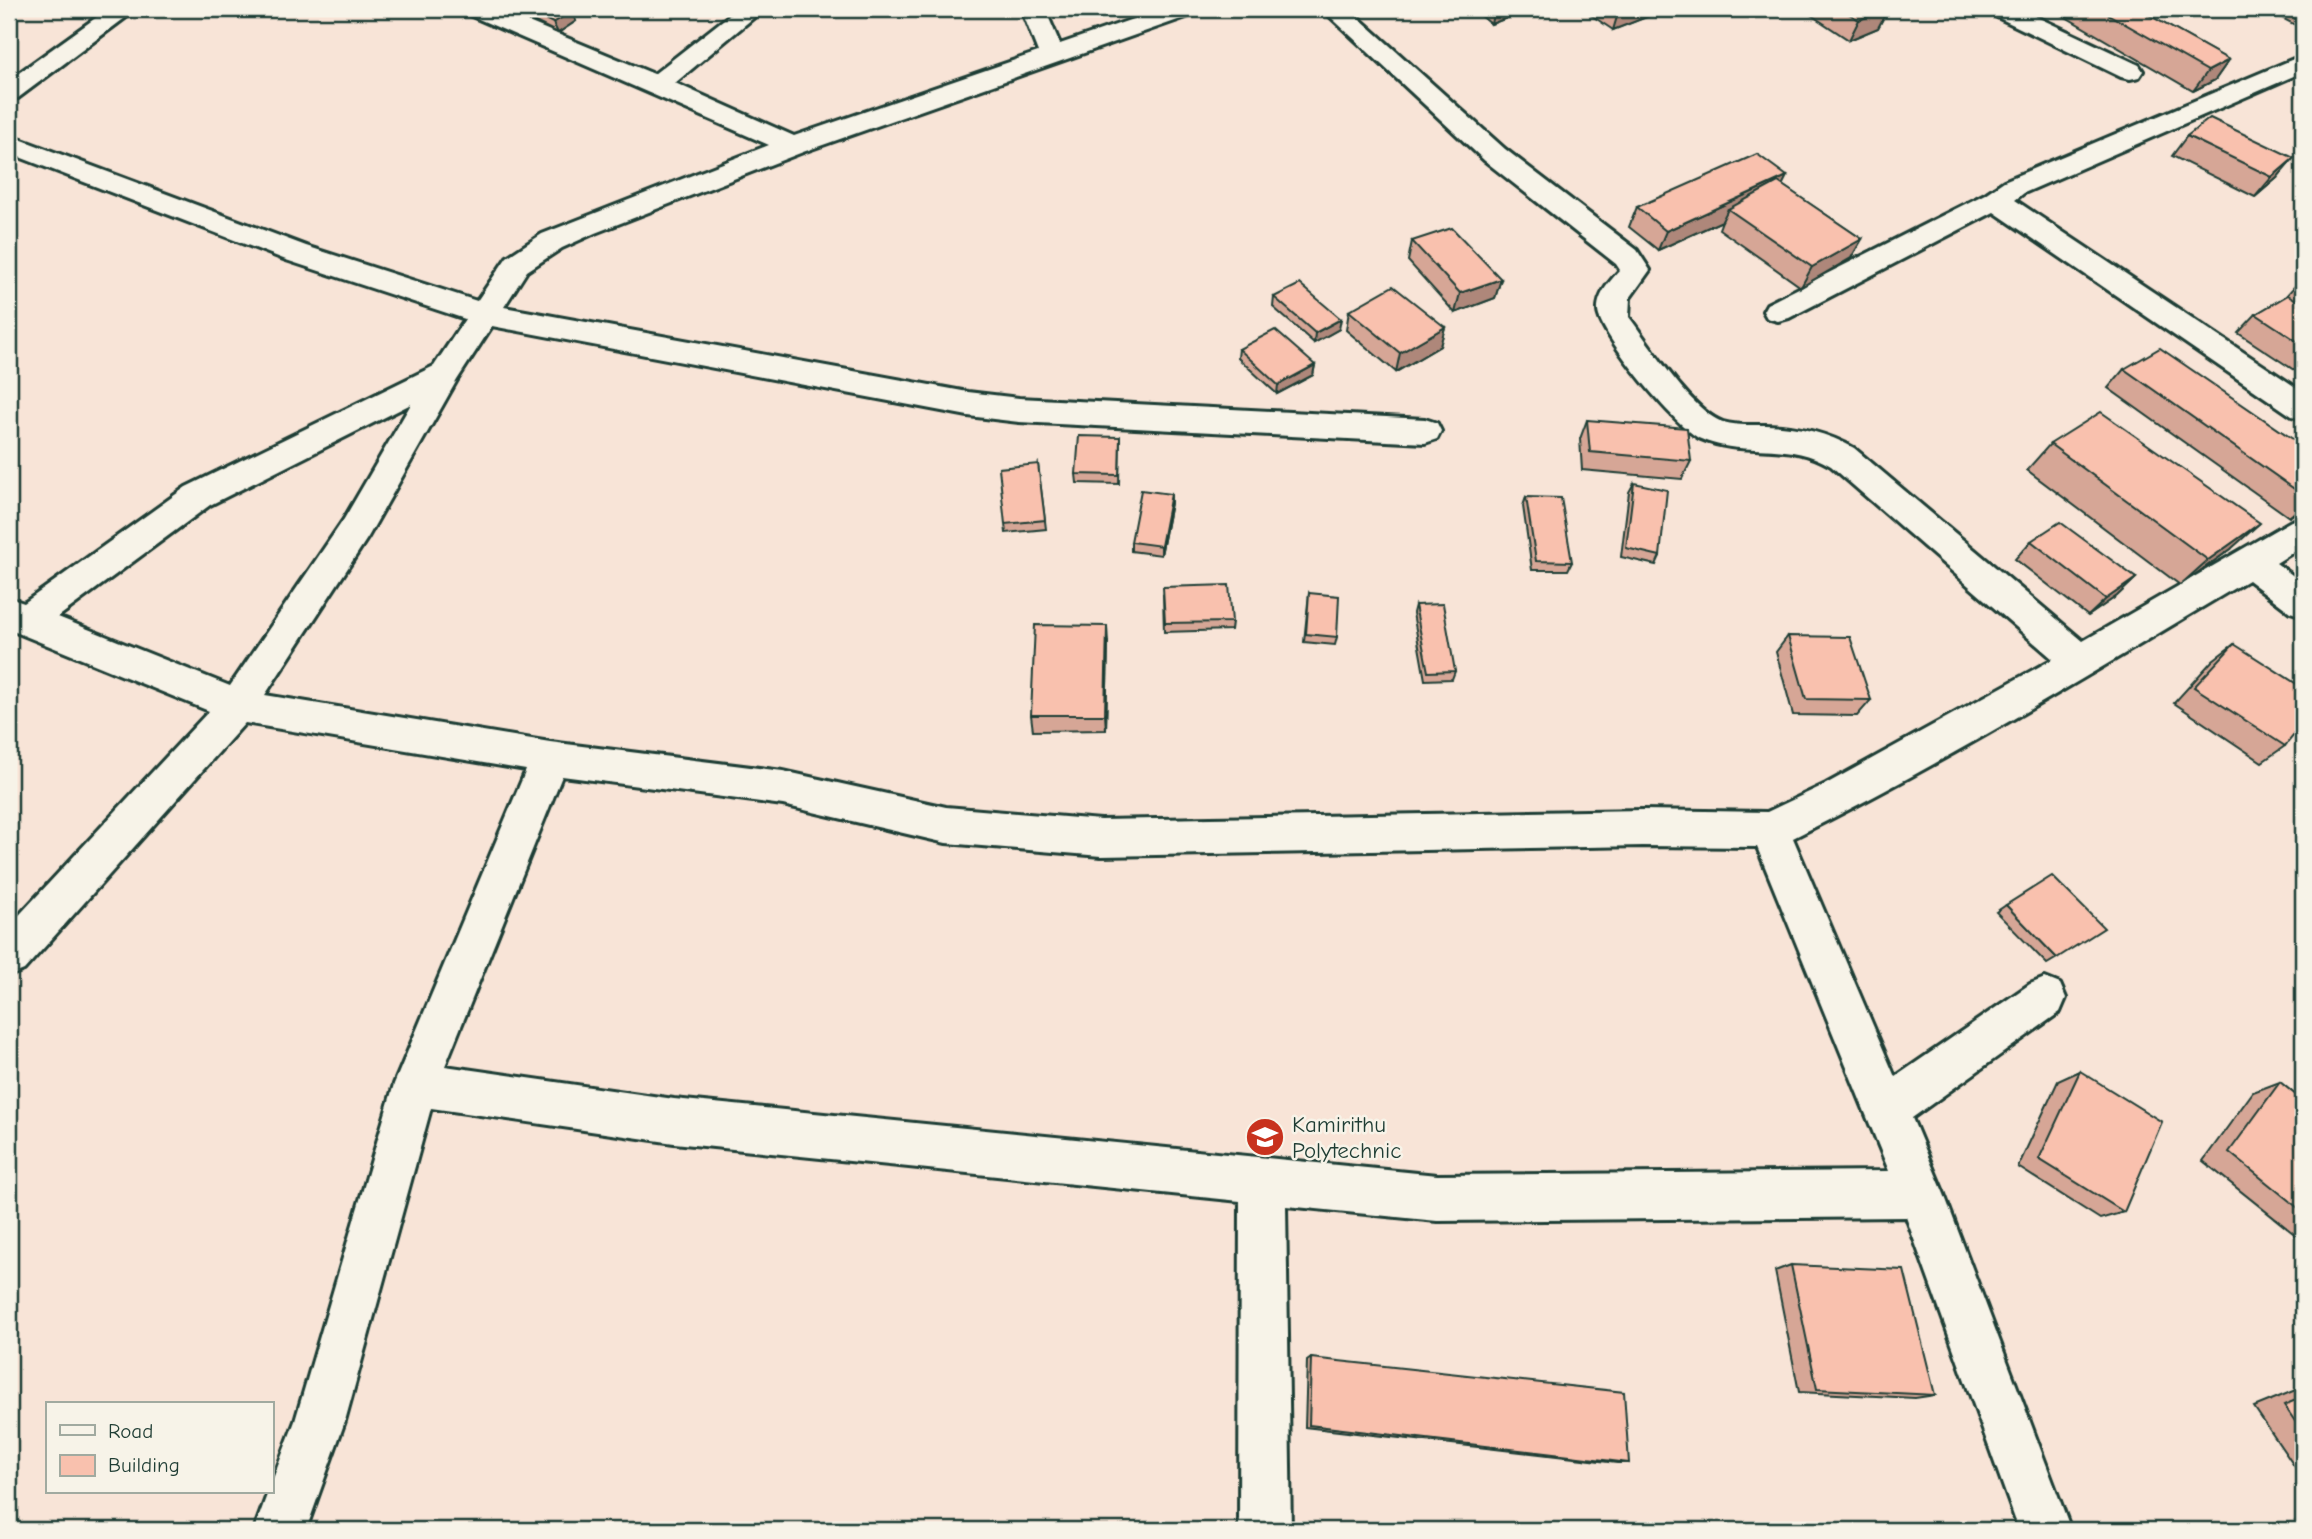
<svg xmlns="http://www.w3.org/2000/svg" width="2312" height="1539" font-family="'Comic Neue',sans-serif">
  <rect width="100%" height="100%" fill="#f8e4d7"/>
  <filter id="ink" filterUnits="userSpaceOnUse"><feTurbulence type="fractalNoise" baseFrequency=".0143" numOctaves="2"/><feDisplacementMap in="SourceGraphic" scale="14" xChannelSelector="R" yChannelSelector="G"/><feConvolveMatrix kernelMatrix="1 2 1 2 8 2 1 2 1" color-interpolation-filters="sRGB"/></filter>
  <g filter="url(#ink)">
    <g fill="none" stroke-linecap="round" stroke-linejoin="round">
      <g stroke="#1f3d34" stroke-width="6">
        <g id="minor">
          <path d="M 108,9 L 137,9 L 18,98 L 9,100 L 9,80 Z"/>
          <path d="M 464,9 L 497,9 L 654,74 L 737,9 L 764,9 L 675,83 L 794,136 L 1038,52 L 1021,9 L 1045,9 L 1060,44 L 1162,9 L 1198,9 L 1195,14 L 803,152 L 595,233 L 562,248 L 527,271 L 504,307 L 968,392 L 1019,398 L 1425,419 L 1437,423 L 1441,431 L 1437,439 L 1425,443 L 1019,422 L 968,416 L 492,326 L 457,380 L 368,537 L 265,695 L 550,742 L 783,771 L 946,807 L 1101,820 L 1643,810 L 1767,812 L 1826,784 L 2053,659 L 1831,466 C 1787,439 1745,458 1701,439 C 1678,430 1599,334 1598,311 C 1597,295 1610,281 1620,270 L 1616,264 L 1485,161 L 1322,9 L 1349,9 L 1505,149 L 1637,250 L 1650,270 L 1630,298 L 1629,317 C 1649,343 1692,412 1723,422 C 1736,426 1752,425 1766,425 C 1798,426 1826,432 1854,448 L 2083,641 L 2291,521 L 2303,517 L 2303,546 L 2276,563 L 2303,583 L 2303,616 L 2290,612 L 2248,580 C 2098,669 1949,761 1793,838 L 1895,1077 L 2030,984 L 2045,978 L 2060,984 L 2066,998 L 2060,1012 L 1912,1118 L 1944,1194 L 2071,1530 L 2019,1530 L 1906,1217 L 1437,1221 L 1286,1206 L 1291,1530 L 1239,1530 L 1240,1201 L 674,1143 L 431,1108 L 345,1421 L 306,1530 L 254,1530 L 268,1492 L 271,1492 L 271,1484 L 295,1421 L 394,1084 L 526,770 L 245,723 L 24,970 L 9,976 L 9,926 L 209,711 L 13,631 L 9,627 L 9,598 L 24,603 L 186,487 L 434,366 L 465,319 L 286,260 L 9,153 L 9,135 L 306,246 L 477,301 L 507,257 L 542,234 L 769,145 L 467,14 ZM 411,404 L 344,519 L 230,686 L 58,617 L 210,505 ZM 562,776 L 783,805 L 946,843 L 1101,856 L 1643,846 L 1757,847 L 1889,1171 L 1437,1175 L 674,1099 L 445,1066 Z"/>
          <path d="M 1987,9 L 2020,9 L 2139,65 L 2143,71 L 2139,77 L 2130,79 L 2121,77 L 1991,14 Z"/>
          <path d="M 2303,55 L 2303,72 L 2024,193 L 2015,200 L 2303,392 L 2303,420 L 2292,416 L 1994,212 L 1789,318 L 1778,321 L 1767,318 L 1763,311 L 1767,304 L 1985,194 L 2004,181 Z"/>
        </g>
      </g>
      <use href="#minor" fill="#f7f3e8" fill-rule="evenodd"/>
    </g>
    <g fill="#d6a696" stroke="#1f3d34" stroke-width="2">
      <path d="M 525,9 L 572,11 L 576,21 L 558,33 L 529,19 Z"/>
      <path d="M 1473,9 L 1531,9 L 1491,24 Z"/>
      <path d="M 1582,9 L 1663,9 L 1662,11 L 1613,30 Z"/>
      <path d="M 1802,9 L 1888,9 L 1878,28 L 1849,40 Z"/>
      <path d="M 2052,9 L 2138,9 L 2229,60 L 2215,80 L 2193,91 Z"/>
      <path d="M 2265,9 L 2303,9 L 2303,29 Z"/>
      <path d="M 2187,136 L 2277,178 L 2255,197 L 2172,156 Z"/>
      <path d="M 1782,185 L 1862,239 L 1851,258 L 1801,287 L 1719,229 L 1722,221 L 1658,250 L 1629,227 L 1637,207 Z"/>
      <path d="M 1412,241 L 1501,279 L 1495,298 L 1455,313 L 1408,261 Z"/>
      <path d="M 2303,277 L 2303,376 L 2238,333 L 2256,314 L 2285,297 Z"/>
      <path d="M 1274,297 L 1339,329 L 1314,343 L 1273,307 Z"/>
      <path d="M 1349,311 L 1445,327 L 1440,346 L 1396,372 L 1346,330 Z"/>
      <path d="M 1239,349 L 1315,365 L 1313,375 L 1277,394 L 1238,358 Z"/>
      <path d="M 2124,369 L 2303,446 L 2303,508 L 2289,517 L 2108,388 Z"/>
      <path d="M 1587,420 L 1691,461 L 1682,479 L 1582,470 L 1580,439 Z"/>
      <path d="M 1120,437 L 1119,484 L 1077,483 L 1076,474 Z"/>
      <path d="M 2050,444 L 2231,549 L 2180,585 L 2027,470 Z"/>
      <path d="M 1038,464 L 1046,529 L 1006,533 L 1005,524 Z"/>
      <path d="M 1634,483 L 1660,556 L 1656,565 L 1621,557 L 1629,492 Z"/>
      <path d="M 1171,494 L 1171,503 L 1161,555 L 1131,551 L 1131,542 Z"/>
      <path d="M 1526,497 L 1572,562 L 1568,570 L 1532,570 L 1523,506 Z"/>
      <path d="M 2031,541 L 2136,578 L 2117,596 L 2088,616 L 2015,559 Z"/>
      <path d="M 1309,593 L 1337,637 L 1335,645 L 1304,642 Z"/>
      <path d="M 1163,595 L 1232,622 L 1231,630 L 1164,632 Z"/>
      <path d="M 1415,605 L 1455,671 L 1452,679 L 1425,680 L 1413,613 Z"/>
      <path d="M 1788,636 L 1871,700 L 1857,716 L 1793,715 L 1776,652 Z"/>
      <path d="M 1108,643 L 1106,730 L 1033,731 L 1031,715 Z"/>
      <path d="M 2234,644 L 2285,746 L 2262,762 L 2174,703 L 2213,660 Z"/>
      <path d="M 2006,905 L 2057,958 L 2047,964 L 1996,912 Z"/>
      <path d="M 2080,1071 L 2124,1212 L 2100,1219 L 2018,1167 L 2058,1081 Z"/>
      <path d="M 2280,1082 L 2303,1101 L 2303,1241 L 2203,1161 L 2253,1092 Z"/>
      <path d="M 1791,1265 L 1935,1395 L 1915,1398 L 1799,1392 L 1775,1271 Z"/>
      <path d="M 1311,1358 L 1629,1463 L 1617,1463 L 1305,1427 L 1307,1361 Z"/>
      <path d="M 2303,1387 L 2303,1479 L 2254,1407 Z"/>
    </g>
    <g fill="#ae877a" stroke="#1f3d34" stroke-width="2">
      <path d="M 1494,9 L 1531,9 L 1491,24 Z"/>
      <path d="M 1623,9 L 1663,9 L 1662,11 L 1613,30 L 1619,10 Z"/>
      <path d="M 1886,9 L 1888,9 L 1878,28 L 1849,40 L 1859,20 Z"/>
      <path d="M 572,11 L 576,21 L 558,33 L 553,23 Z"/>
      <path d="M 2229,60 L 2215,80 L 2193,91 L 2208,71 Z"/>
      <path d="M 2294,158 L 2277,178 L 2255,197 L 2272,177 Z"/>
      <path d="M 1787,176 L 1777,196 L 1728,209 L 1722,221 L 1658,250 L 1666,231 Z"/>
      <path d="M 1862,239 L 1851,258 L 1801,287 L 1812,267 Z"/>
      <path d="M 1501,279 L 1495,298 L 1455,313 L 1460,293 Z"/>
      <path d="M 1341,319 L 1339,329 L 1314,343 L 1315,333 Z"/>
      <path d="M 1445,327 L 1440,346 L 1396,372 L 1400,353 Z"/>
      <path d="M 1315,365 L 1313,375 L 1277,394 L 1278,385 Z"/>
      <path d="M 1171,494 L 1171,503 L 1161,555 L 1161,546 Z"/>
      <path d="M 2303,505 L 2303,508 L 2289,517 Z"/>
      <path d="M 2260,523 L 2231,549 L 2180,585 L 2208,560 Z"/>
      <path d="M 2136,578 L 2117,596 L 2088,616 L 2106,599 Z"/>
      <path d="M 1107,626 L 1108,643 L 1106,730 L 1105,715 Z"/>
    </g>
    <g fill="#f9c1ae" stroke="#1f3d34" stroke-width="2">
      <path d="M 525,9 L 567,9 L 572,11 L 553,23 Z"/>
      <path d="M 1841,9 L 1886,9 L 1859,20 Z"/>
      <path d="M 2099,9 L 2138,9 L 2229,60 L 2208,71 Z"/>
      <path d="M 2210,118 L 2294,158 L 2272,177 L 2187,136 Z"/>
      <path d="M 1757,154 L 1787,176 L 1666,231 L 1637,207 Z"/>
      <path d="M 1778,182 L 1862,239 L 1812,267 L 1728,209 Z"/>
      <path d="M 1452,228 L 1501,279 L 1460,293 L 1412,241 Z"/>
      <path d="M 1300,284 L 1341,319 L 1315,333 L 1274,297 Z"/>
      <path d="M 1393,286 L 1445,327 L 1400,353 L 1349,311 Z"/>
      <path d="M 2288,295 L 2303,304 L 2303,345 L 2256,314 Z"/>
      <path d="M 1275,330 L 1315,365 L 1278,385 L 1239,349 Z"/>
      <path d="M 2160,348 L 2303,446 L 2303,495 L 2124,369 Z"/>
      <path d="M 2101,412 L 2260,523 L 2208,560 L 2050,444 Z"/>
      <path d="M 1587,420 L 1687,428 L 1691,461 L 1590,452 Z"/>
      <path d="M 1079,436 L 1120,437 L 1119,475 L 1076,474 Z"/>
      <path d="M 1038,464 L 1045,520 L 1005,524 L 999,468 Z"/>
      <path d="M 1634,483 L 1667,490 L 1660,556 L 1626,548 Z"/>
      <path d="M 1141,490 L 1171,494 L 1161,546 L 1131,542 Z"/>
      <path d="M 1526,497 L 1561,498 L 1572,562 L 1536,561 Z"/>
      <path d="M 2060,522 L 2136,578 L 2106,599 L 2031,541 Z"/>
      <path d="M 1229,585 L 1232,622 L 1165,623 L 1163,587 Z"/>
      <path d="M 1309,593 L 1339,596 L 1337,637 L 1306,634 Z"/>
      <path d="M 1443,604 L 1455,671 L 1428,672 L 1415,605 Z"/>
      <path d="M 1035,625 L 1107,626 L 1105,715 L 1031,715 Z"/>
      <path d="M 1788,636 L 1850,637 L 1871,700 L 1806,699 Z"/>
      <path d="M 2234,644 L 2303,688 L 2303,724 L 2285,746 L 2194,687 Z"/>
      <path d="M 2052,876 L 2104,928 L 2057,958 L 2006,905 Z"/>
      <path d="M 2080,1071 L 2162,1122 L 2124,1212 L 2039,1159 Z"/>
      <path d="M 2280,1082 L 2303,1101 L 2303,1212 L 2229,1152 Z"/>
      <path d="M 1791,1265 L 1904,1270 L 1935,1395 L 1817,1389 Z"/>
      <path d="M 1311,1358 L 1624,1392 L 1629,1463 L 1309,1425 Z"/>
      <path d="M 2303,1397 L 2303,1433 L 2284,1405 Z"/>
    </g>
  </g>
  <defs>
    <g id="school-disc" transform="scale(2.0125)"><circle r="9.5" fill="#c8321e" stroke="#f7f3e8"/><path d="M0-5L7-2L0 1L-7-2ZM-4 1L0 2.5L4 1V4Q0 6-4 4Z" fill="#fff"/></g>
  </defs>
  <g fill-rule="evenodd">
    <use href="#school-disc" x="1265" y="1137"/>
  </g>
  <g text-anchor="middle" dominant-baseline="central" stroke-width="5" stroke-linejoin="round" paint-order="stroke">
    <g font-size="23" fill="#1f3d34" stroke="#f7f3e8" text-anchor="start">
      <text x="1292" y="1124">Kamirithu<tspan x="1292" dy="26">Polytechnic</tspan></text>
    </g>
  </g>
  <rect width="2312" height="1539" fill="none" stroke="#f7f3e8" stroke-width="35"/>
  <rect x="18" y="18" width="2277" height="1504" fill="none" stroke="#1f3d34" stroke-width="2.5" filter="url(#ink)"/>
  <rect x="46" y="1402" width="228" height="91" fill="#f7f3e8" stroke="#a1aaa0" stroke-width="2"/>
  <rect x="60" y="1425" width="35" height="10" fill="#f7f3e8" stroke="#a1aaa0" stroke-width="2"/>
  <text x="108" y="1438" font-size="21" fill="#1f3d34">Road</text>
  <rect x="60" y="1455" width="35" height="21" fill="#f9c1ae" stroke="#a1aaa0" stroke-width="2"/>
  <text x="108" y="1472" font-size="21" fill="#1f3d34">Building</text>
</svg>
